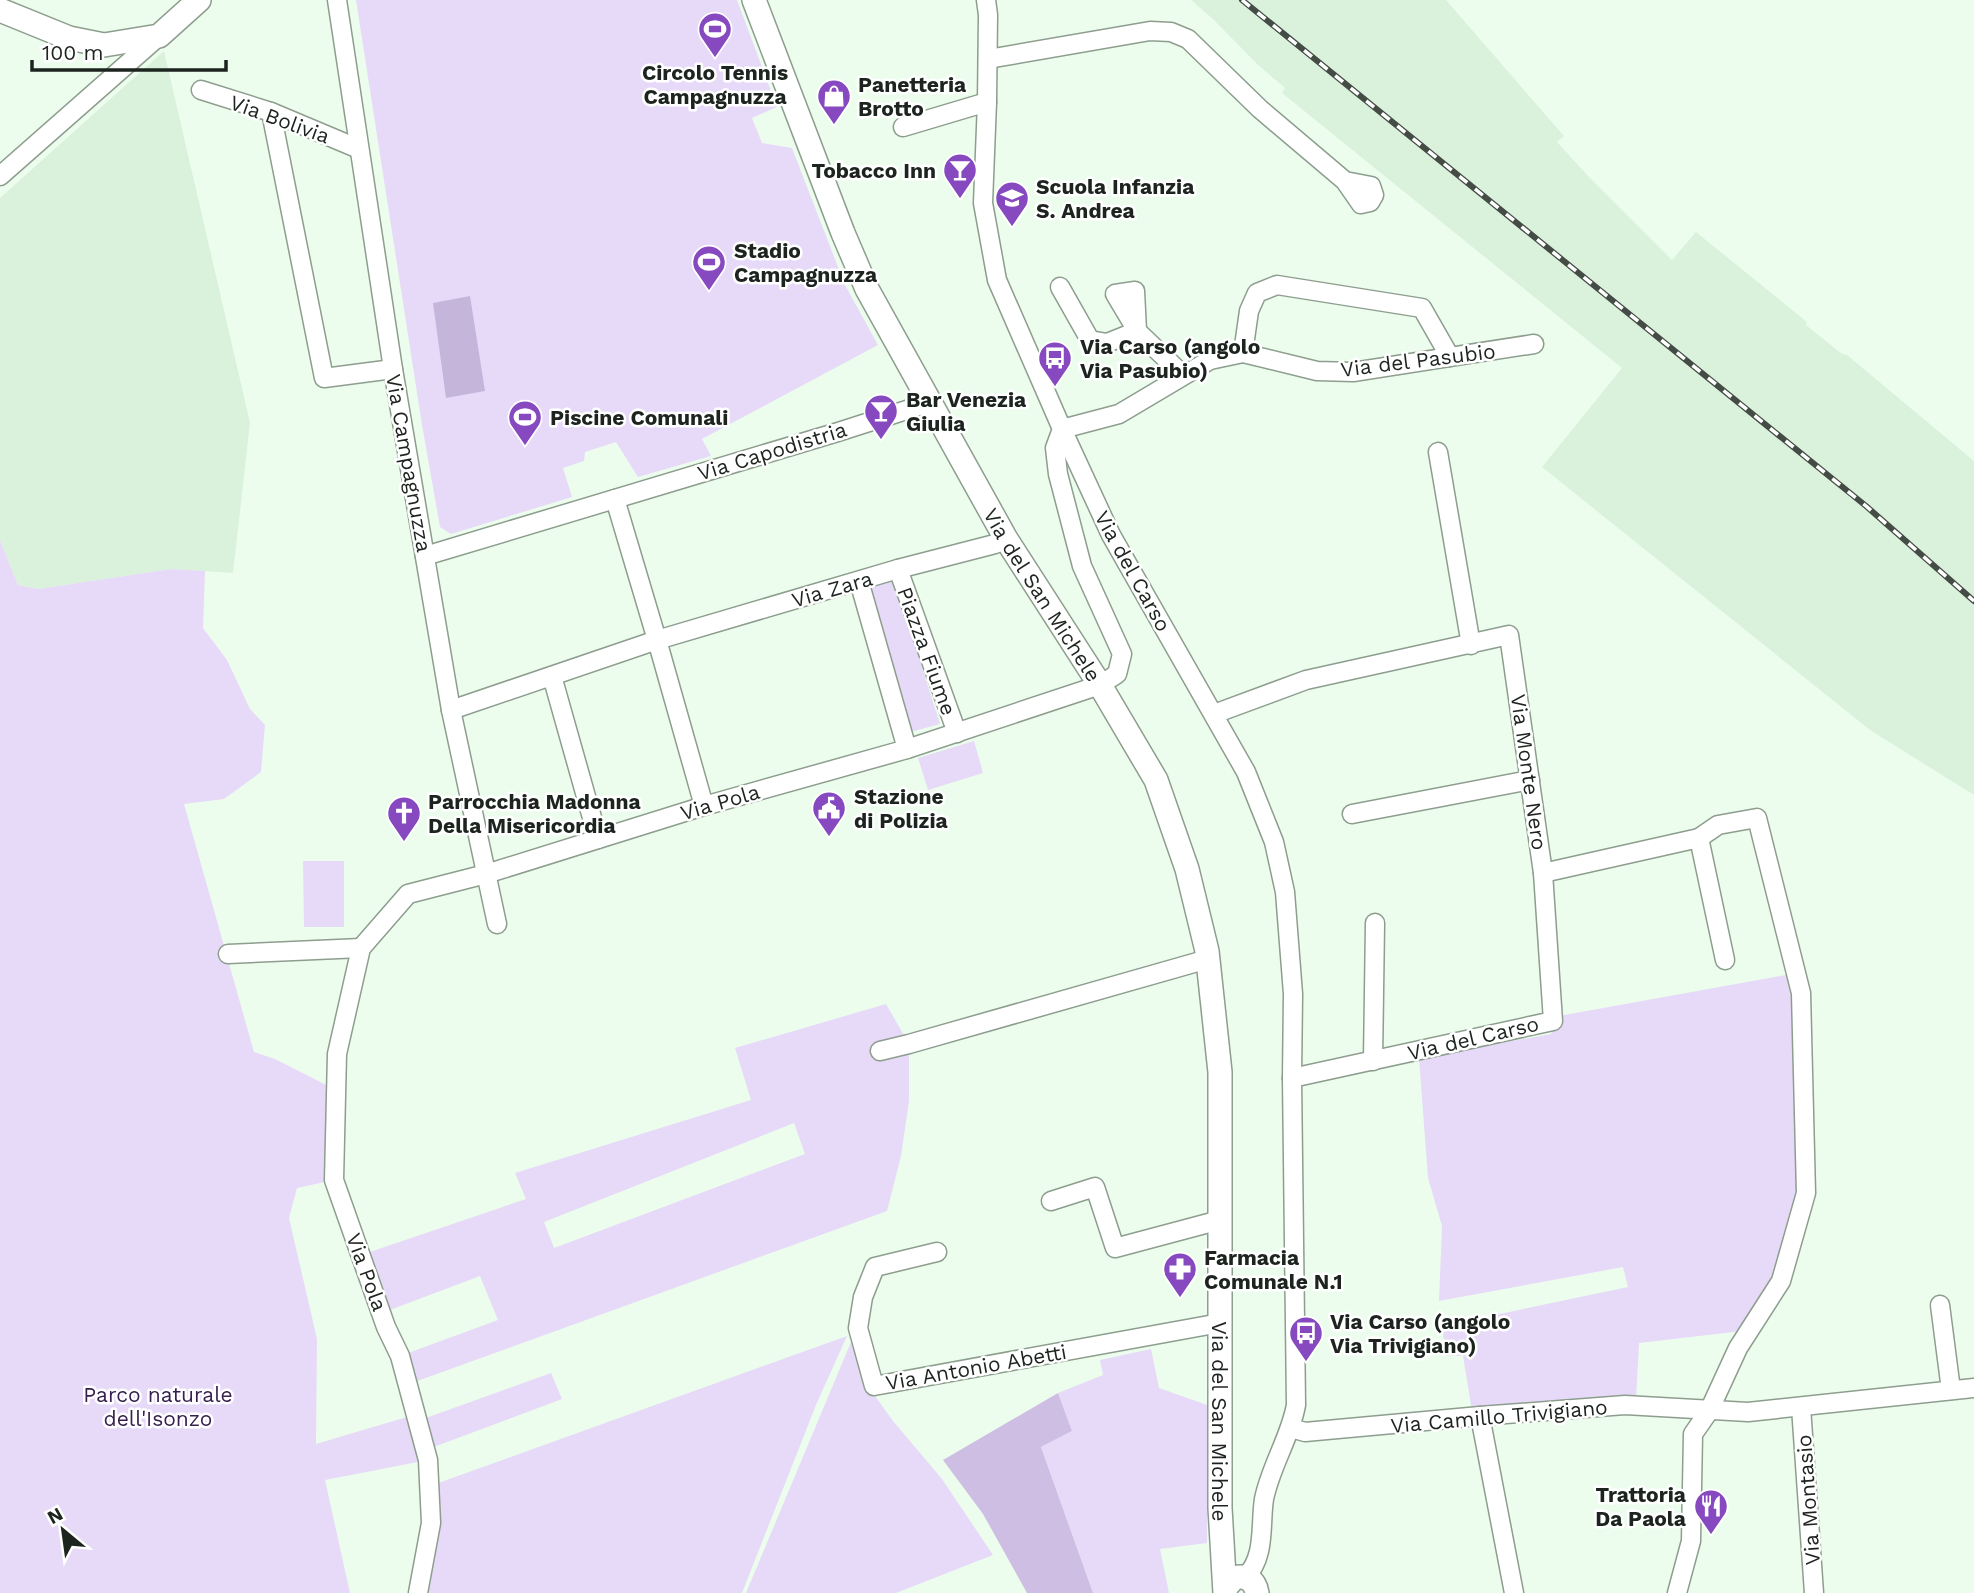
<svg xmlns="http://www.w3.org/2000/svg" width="1974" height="1593" font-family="'Work Sans',sans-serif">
  <rect width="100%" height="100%" fill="#ecfded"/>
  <g fill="#daf2dc">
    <path d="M 1191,0 L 1446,0 L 1564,136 L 1557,142 L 1590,178 L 1672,260 L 1696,232 L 1807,322 L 1806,325 L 1842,354 L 1847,355 L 1974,461 L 1974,795 L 1870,730 L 1542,467 L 1622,368 L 1282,93 L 1285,88 L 1257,64 L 1213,19 Z"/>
    <path d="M 164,51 L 250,423 L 233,573 L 171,569 L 38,589 L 18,585 L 0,540 L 0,198 Z"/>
  </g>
  <g fill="#e7daf8" fill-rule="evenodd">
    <path d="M 356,0 L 737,0 L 777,107 L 752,118 L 762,143 L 792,148 L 845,285 L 878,345 L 702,439 L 711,456 L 638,477 L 616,442 L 585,452 L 584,461 L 563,468 L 572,497 L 451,534 L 440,527 L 422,425 Z"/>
    <path d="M 0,540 L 18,585 L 38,589 L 171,569 L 205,571 L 203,628 L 227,660 L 250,709 L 265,725 L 261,772 L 224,799 L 184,804 L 254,1052 L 275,1059 L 336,1090 L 334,1180 L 297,1188 L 289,1218 L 317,1339 L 316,1444 L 417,1414 L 428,1460 L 325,1480 L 350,1593 L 0,1593 Z"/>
    <path d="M 893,577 L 940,724 L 907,733 L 866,584 Z"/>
    <path d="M 974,741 L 983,773 L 928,790 L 918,758 Z"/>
    <path d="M 303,861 L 344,861 L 344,927 L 304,927 Z"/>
    <path d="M 1786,975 L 1793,1003 L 1797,1104 L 1797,1191 L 1779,1268 L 1742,1331 L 1639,1343 L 1636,1399 L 1472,1411 L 1463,1356 L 1446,1356 L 1442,1326 L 1628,1287 L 1623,1267 L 1439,1301 L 1442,1226 L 1428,1178 L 1419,1058 L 1551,1034 L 1559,1016 Z"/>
    <path d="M 886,1004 L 909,1044 L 909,1101 L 901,1156 L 887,1211 L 409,1384 L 400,1356 L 498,1320 L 480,1276 L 382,1313 L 361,1255 L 526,1199 L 515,1173 L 751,1100 L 735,1048 ZM 794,1123 L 805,1154 L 554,1248 L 544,1222 Z"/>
    <path d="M 847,1336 L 816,1405 L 742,1593 L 418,1593 L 430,1486 Z"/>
    <path d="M 851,1342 L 870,1389 L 893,1421 L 942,1479 L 993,1555 L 896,1593 L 746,1593 Z"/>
    <path d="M 1151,1349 L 1159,1388 L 1207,1405 L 1207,1543 L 1160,1549 L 1169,1593 L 1093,1593 L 1041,1447 L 1072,1431 L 1058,1393 L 1103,1375 L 1100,1360 Z"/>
    <path d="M 551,1373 L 562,1399 L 431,1448 L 423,1419 Z"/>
  </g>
  <path fill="#cebee3" d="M 1058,1393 L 1072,1431 L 1041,1447 L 1093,1593 L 1027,1593 L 983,1514 L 943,1460 Z"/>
  <path fill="#c5b5da" d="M 470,296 L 485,391 L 446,398 L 433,303 Z"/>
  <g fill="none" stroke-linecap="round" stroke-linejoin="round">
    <g stroke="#8d9d8e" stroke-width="21">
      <g id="minor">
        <path d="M 337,0 L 393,369 L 451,710 L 497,924"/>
        <path d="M 986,0 L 988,15 L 987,102 L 983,203 L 997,280 L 1062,429 L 1111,535 L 1246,772 L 1274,842 L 1285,892 L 1293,994 L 1292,1078 L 1296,1405 C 1290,1438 1271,1465 1264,1499 C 1260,1524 1266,1558 1245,1577"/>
        <path d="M 988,59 L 1150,31 L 1171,32 L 1188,39 L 1260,109 L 1345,181 L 1361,204 L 1370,202 L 1374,195 L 1371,186 L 1345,181"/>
        <path d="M 201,90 L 271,112 L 359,149"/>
        <path d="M 271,112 L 324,378 L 393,369"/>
        <path d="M 903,127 L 987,102"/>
        <path d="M 0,176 L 159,36"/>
        <path d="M 1060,287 L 1090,340 L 1107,343 L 1137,331 L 1183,375"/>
        <path d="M 1135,291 L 1137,331 L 1115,294 Z"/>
        <path d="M 1243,353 L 1249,311 L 1257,293 L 1277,285 L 1422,308 L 1450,357"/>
        <path d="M 1438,452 L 1471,645"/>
        <path d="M 615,499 L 657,640 L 704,806"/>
        <path d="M 425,556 L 838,432 L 919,406 L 929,400"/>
        <path d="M 898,569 L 957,733"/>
        <path d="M 859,581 L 907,749"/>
        <path d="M 552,676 L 598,839"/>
        <path d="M 451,710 L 657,640 L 898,569 L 995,544 L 1006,539"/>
        <path d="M 1214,714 L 1306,680 L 1509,635 L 1543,873 L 1699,838 L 1718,825 L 1757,818 L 1801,993 L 1806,1193 L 1781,1281 L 1738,1348 L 1709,1411 L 1693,1434 L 1691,1541 L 1677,1593"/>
        <path d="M 1352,814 L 1530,780"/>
        <path d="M 1699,838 L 1725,960"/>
        <path d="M 228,954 L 361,948"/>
        <path d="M 880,1051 L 909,1044 L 1208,959"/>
        <path d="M 1373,1061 L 1375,923"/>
        <path d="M 1292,1078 L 1553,1021 L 1543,873"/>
        <path d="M 1051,1201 L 1095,1187 L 1115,1248 L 1220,1220"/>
        <path d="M 937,1252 L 875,1267 L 863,1297 L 858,1328 L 874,1386 L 1220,1323"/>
        <path d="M 1940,1305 L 1951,1390"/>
        <path d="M 1801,1407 L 1814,1593"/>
        <path d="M 1480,1416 L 1514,1593"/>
        <path d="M 1291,1428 L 1305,1432 L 1480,1416 L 1625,1405 L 1748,1412 L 1974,1388"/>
        <path d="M 418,1593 L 431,1523 L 428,1460 L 400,1356 L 386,1327 L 334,1180 L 337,1054 L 361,948 L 408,894 L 486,874 L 704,806 L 907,749 L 1100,685 L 1117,674 L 1122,654 L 1082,566 L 1058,474 L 1055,448 L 1062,429 L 1119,414 L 1210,360 L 1243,353 L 1317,371 L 1353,372 L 1534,344"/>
      </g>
    </g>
    <g stroke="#8d9d8e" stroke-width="26">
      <g id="major">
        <path id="s1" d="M 754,0 L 843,233 L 867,289 L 1006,539 L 1100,685 L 1156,780 L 1187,869 L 1207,951 L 1220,1072 L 1220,1508 L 1225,1593"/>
        <path d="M 0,10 L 69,38 L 104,45 L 159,36 L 199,0"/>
        <path d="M 1226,1587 L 1234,1578 C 1246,1575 1255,1580 1257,1593"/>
      </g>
    </g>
    <use href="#minor" stroke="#fff" stroke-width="18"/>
    <use href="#major" stroke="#fff" stroke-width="23"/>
    <g stroke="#444c45" stroke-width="6">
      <path id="rail" d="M 1242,0 L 1866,506 L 1974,601"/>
    </g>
    <use href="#rail" stroke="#fff" stroke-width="3.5" stroke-dasharray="10" stroke-linecap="butt"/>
  </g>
  <defs>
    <g id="stadium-pin" transform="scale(1.75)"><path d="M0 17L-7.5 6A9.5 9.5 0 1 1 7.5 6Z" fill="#8649bf" stroke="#fff"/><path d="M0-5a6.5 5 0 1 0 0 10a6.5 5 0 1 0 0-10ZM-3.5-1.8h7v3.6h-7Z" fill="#fff"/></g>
    <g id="shop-pin" transform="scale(1.75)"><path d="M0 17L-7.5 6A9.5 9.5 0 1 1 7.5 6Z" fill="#8649bf" stroke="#fff"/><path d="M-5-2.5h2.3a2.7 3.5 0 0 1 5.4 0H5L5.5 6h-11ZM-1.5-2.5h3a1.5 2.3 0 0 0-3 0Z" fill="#fff"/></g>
    <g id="bar-pin" transform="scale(1.75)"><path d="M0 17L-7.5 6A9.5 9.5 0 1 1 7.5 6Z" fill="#8649bf" stroke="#fff"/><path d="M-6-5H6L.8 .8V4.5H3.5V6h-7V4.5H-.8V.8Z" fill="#fff"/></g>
    <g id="school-pin" transform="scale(1.75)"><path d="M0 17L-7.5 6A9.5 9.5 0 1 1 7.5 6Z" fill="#8649bf" stroke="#fff"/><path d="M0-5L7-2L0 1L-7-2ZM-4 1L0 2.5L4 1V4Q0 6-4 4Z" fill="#fff"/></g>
    <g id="bus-pin" transform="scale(1.75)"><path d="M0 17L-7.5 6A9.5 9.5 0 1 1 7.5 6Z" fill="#8649bf" stroke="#fff"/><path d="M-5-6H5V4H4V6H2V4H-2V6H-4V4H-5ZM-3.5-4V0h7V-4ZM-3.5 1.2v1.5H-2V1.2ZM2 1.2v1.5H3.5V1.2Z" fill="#fff"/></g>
    <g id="civic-pin" transform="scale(1.75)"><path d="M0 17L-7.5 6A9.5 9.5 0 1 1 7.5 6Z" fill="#8649bf" stroke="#fff"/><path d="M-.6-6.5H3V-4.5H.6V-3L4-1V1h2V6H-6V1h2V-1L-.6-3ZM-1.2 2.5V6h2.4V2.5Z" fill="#fff"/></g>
    <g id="church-pin" transform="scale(1.75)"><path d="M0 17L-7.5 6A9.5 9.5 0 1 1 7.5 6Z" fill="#8649bf" stroke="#fff"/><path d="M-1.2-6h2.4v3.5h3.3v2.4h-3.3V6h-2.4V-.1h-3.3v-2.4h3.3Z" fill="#fff"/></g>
    <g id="pharmacy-pin" transform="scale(1.75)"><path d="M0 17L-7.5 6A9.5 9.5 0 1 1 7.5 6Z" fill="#8649bf" stroke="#fff"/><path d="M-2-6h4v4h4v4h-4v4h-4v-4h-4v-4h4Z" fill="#fff"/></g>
    <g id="restaurant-pin" transform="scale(1.75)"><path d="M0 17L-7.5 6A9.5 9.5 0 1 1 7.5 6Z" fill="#8649bf" stroke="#fff"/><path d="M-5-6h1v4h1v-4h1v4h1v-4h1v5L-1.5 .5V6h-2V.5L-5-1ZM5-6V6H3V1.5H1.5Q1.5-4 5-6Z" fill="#fff"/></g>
  </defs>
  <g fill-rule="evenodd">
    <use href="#stadium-pin" x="715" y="29"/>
    <use href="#shop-pin" x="834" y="96"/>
    <use href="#bar-pin" x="960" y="170"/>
    <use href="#school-pin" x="1012" y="198"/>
    <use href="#stadium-pin" x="709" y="262"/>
    <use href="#bus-pin" x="1055" y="358"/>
    <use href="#bar-pin" x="881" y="411"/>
    <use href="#stadium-pin" x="525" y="417"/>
    <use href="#civic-pin" x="829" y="808"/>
    <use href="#church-pin" x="404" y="813"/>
    <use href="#pharmacy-pin" x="1180" y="1269"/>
    <use href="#bus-pin" x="1306" y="1333"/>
    <use href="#restaurant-pin" x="1711" y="1506"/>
  </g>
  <g text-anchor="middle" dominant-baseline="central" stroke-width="5" stroke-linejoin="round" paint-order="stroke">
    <g font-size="21" font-weight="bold" fill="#1d231e" stroke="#fff" text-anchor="start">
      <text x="715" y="72" text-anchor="middle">Circolo Tennis<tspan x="715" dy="24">Campagnuzza</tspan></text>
      <text x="858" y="84">Panetteria<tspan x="858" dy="24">Brotto</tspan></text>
      <text x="936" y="170" text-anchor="end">Tobacco Inn</text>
      <text x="1036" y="186">Scuola Infanzia<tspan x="1036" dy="24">S. Andrea</tspan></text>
      <text x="734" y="250">Stadio<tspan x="734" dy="24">Campagnuzza</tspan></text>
      <text x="1080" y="346">Via Carso (angolo<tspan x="1080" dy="24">Via Pasubio)</tspan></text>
      <text x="906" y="399">Bar Venezia<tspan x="906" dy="24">Giulia</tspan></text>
      <text x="550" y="417">Piscine Comunali</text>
      <text x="854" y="796">Stazione<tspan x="854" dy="24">di Polizia</tspan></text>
      <text x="428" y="801">Parrocchia Madonna<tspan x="428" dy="24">Della Misericordia</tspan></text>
      <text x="1204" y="1257">Farmacia<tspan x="1204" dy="24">Comunale N.1</tspan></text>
      <text x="1330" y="1321">Via Carso (angolo<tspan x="1330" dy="24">Via Trivigiano)</tspan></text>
      <text x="1686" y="1494" text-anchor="end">Trattoria<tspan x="1686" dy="24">Da Paola</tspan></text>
    </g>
    <g font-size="21" fill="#1d231e" stroke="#fff">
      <text transform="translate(280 119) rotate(20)">Via Bolivia</text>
      <text transform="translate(1418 360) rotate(-7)">Via del Pasubio</text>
      <text transform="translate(772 451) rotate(-17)">Via Capodistria</text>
      <text transform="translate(409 463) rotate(80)">Via Campagnuzza</text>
      <text transform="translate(1133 571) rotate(61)">Via del Carso</text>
      <text transform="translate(832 589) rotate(-16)">Via Zara</text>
      <text stroke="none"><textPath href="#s1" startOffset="663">Via del San Michele</textPath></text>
      <text transform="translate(927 651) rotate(70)">Piazza Fiume</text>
      <text transform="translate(1529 772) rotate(82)">Via Monte Nero</text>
      <text transform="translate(720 802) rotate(-16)">Via Pola</text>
      <text transform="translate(1473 1038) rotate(-13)">Via del Carso</text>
      <text transform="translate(367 1272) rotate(70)">Via Pola</text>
      <text transform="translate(976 1367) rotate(-10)">Via Antonio Abetti</text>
      <text transform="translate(1499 1416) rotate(-5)">Via Camillo Trivigiano</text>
      <text stroke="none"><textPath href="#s1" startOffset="1530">Via del San Michele</textPath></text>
      <text transform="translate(1808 1500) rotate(-94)">Via Montasio</text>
    </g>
    <g font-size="21" fill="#37204f" stroke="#fff">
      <text x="158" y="1394">Parco naturale<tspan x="158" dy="24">dell'Isonzo</tspan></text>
    </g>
  </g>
  <g transform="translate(63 1530) rotate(331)" stroke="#ffffff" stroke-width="5" paint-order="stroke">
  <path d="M0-5L12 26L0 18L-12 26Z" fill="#1d231e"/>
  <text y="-10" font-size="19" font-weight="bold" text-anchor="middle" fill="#1d231e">N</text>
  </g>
  <path d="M32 60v10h194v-10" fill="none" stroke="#1d231e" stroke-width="3.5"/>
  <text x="42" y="60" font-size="21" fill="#1d231e" stroke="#ffffff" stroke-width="5" paint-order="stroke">100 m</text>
</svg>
